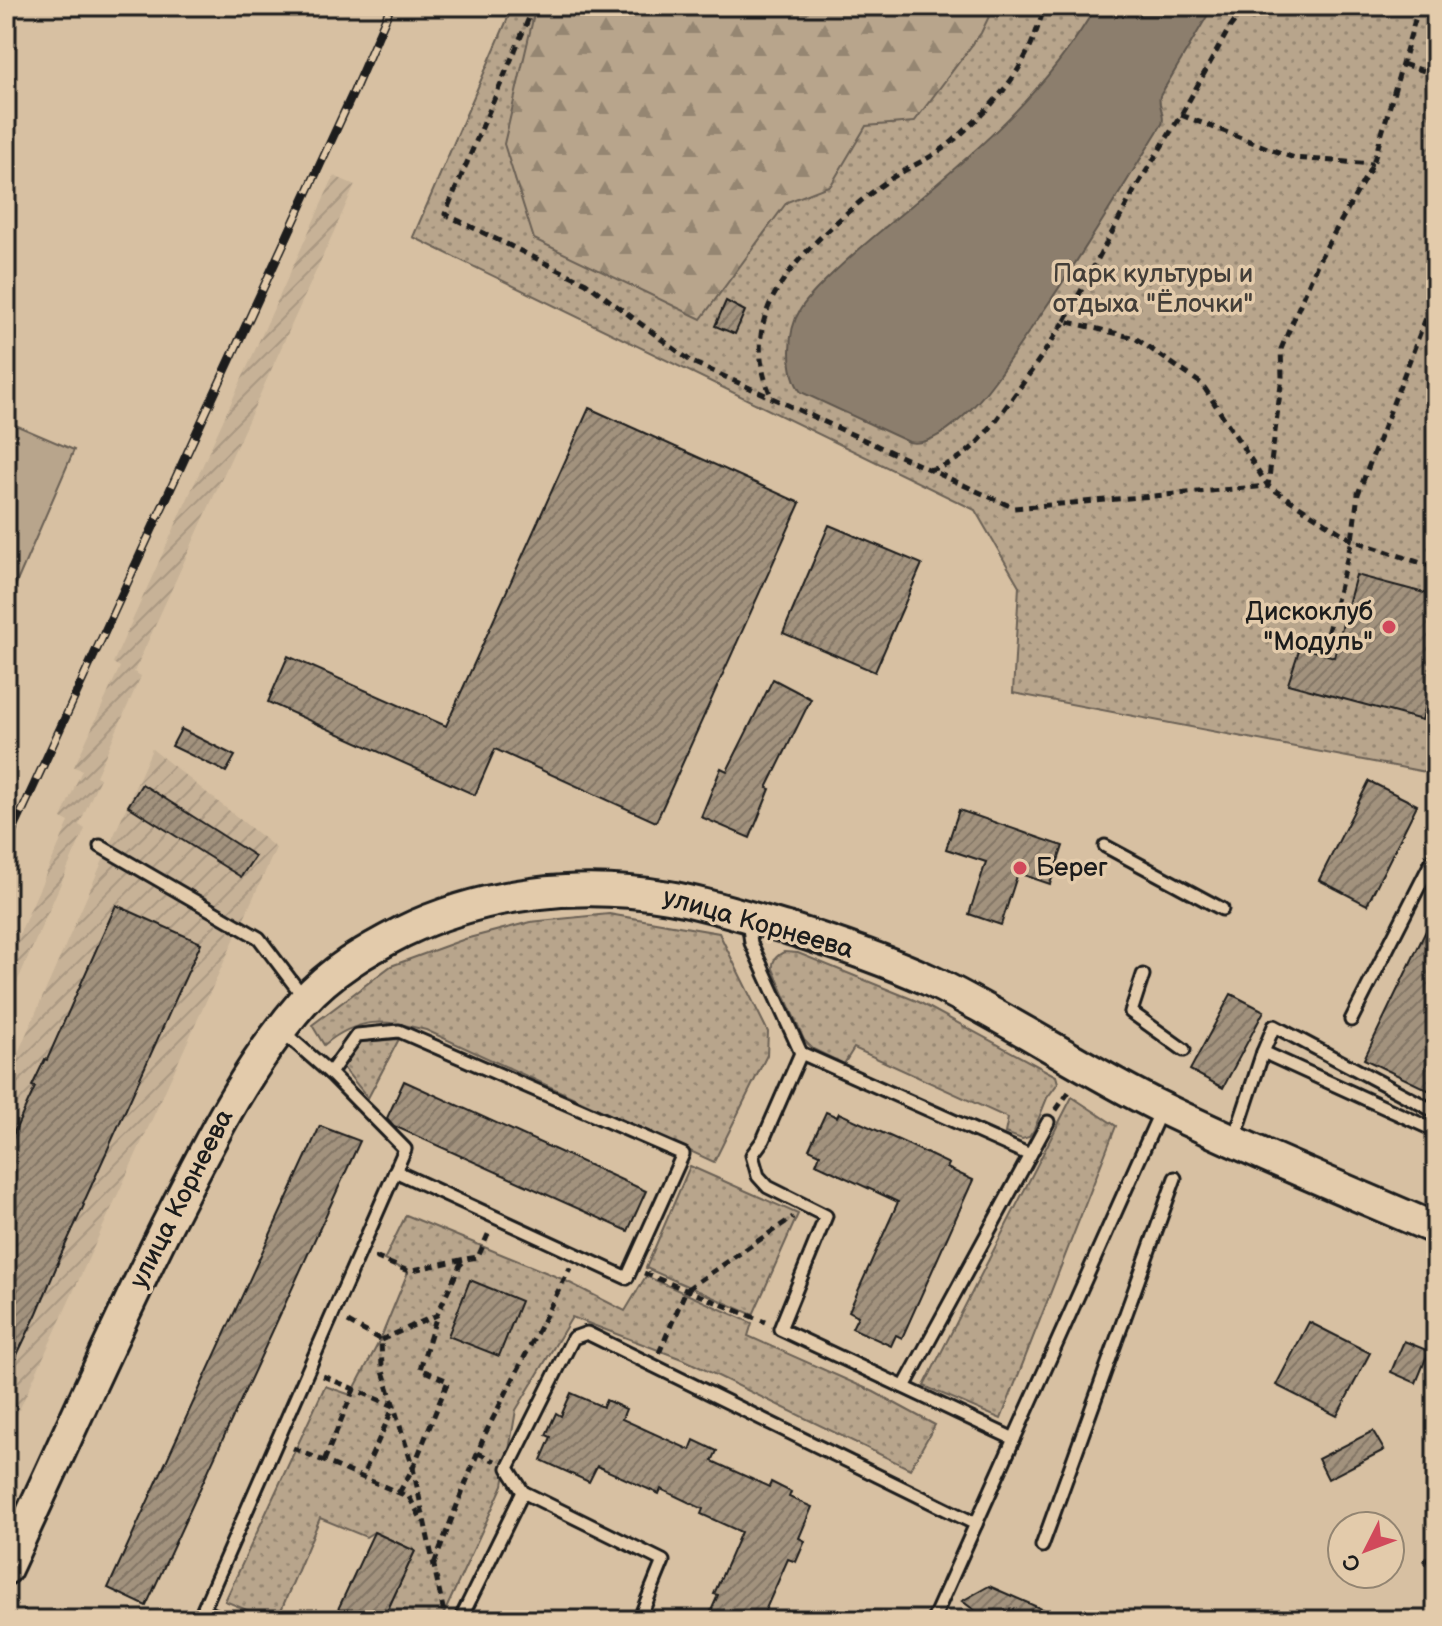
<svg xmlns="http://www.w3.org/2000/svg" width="1442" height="1626" font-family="'Balsamiq Sans',sans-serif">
  <defs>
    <pattern id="industrial-furrows" width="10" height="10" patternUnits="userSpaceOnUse" patternTransform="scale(2)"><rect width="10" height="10" fill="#c7b297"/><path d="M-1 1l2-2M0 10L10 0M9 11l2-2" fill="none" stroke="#aa9882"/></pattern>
    <pattern id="green-dots" width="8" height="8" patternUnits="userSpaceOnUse" patternTransform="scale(2)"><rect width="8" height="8" fill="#b8a58c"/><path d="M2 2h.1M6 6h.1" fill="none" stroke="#958672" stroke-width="1.8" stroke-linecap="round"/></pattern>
    <pattern id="forest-firs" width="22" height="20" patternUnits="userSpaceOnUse" patternTransform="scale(2)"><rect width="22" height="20" fill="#b8a58c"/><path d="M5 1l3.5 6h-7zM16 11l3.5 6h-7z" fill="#958672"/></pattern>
    <pattern id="building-hatch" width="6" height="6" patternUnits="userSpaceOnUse" patternTransform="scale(2)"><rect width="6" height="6" fill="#a2927d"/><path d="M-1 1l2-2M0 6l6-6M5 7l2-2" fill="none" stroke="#837666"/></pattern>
  </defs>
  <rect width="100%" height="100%" fill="#d7c0a2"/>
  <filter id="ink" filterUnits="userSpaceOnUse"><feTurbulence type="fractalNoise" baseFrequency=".0125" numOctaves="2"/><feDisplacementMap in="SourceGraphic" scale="16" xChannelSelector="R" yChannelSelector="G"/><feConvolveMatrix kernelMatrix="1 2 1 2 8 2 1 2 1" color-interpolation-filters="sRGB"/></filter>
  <g filter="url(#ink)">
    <g fill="url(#industrial-furrows)">
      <path d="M 334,176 L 355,185 L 134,672 L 141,676 L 96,776 L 100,778 L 79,825 L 85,829 L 6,1007 L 6,964 L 69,822 L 61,818 L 82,770 L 74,767 L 120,667 L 113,663 Z"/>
      <path d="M 152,749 L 276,848 L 6,1439 L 6,1080 Z"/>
    </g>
    <g fill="url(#green-dots)" stroke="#6a6054" stroke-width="2">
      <path d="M 513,6 L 1436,6 L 1436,774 L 1013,693 L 1019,586 L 975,510 L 413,237 Z"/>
      <path d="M 609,914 L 719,933 L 768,1032 L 767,1055 L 714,1162 L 426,1030 C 385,1020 359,1016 324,1045 L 312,1025 L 391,966 L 465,939 L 530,922 Z"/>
      <path d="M 784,952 L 798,953 L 919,1002 L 1056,1076 L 1058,1083 L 1047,1098 L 1034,1130 L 1029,1137 L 1022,1139 L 1005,1133 L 1008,1118 L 854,1048 L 844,1064 L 813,1049 L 804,1040 L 773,969 C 772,960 776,956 784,952 Z"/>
      <path d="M 399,1039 L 368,1098 L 336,1059 L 361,1042 Z"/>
      <path d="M 1072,1097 L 1116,1126 L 1001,1419 L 924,1386 Z"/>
      <path d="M 690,1166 L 798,1214 L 753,1315 L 646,1268 Z"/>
      <path d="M 406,1215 L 562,1279 L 625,1311 L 646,1276 L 752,1323 L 748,1336 L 874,1392 L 935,1425 L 910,1469 L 687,1361 L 572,1317 L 516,1410 L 503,1485 L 441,1620 L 383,1620 L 415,1551 L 374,1532 L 366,1537 L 320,1518 L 277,1620 L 271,1620 L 225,1601 L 325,1386 L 351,1395 L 380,1340 L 408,1272 L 384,1260 Z"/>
    </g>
    <path fill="url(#forest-firs)" stroke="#6a6054" stroke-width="2" d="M 536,6 L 994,6 L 981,33 L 914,122 L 866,126 L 831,185 L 787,202 L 701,319 L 534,239 L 504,144 Z"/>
    <path fill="#b8a58c" stroke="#6a6054" stroke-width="2" d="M 6,421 L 74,450 L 6,607 Z"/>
    <path fill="#8c7e6d" stroke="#5f574d" stroke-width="2" d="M 1096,6 L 1213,6 L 1160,96 C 1157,106 1166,114 1162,124 C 1117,197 1073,270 1023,340 C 1007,363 991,389 971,409 C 957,423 930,447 909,442 L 801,392 C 786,372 787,331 800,310 C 807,298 818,288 828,278 C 852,254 879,232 906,210 C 978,150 1049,89 1096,6 Z"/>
    <g fill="url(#building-hatch)" stroke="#1c1c1c" stroke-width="2">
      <path d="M 726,301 L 745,311 L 735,334 L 715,326 Z"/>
      <path d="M 589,408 L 800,503 L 656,822 L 495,749 L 475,795 L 268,702 L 288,656 L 446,726 Z"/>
      <path d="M 829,525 L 922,564 L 875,672 L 783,633 Z"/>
      <path d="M 1356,575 L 1436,596 L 1436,668 L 1422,720 L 1288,684 L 1300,647 L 1334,657 Z"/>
      <path d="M 773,679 L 811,699 L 767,788 L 770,789 L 750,838 L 701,817 L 721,768 L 727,771 Z"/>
      <path d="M 181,729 L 235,756 L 226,772 L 172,746 Z"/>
      <path d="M 1369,781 L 1417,805 L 1367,905 L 1319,880 Z"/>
      <path d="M 142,784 L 255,856 L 241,877 L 128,806 Z"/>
      <path d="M 959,810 L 1063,846 L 1050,884 L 1018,873 L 1001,925 L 969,914 L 986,862 L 946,849 Z"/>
      <path d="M 116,905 L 201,943 L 83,1204 L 84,1205 L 57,1263 L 58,1263 L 37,1313 L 6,1378 L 6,1150 L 35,1087 L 32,1086 L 45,1059 L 47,1060 Z"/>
      <path d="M 1436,910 L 1436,1094 L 1364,1059 Z"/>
      <path d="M 1231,994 L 1264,1011 L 1223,1088 L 1190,1070 Z"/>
      <path d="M 404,1081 L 646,1191 L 628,1231 L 394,1126 L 387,1118 Z"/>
      <path d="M 826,1112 L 837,1117 L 839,1113 L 905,1143 L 949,1164 L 947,1168 L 973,1180 L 902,1338 L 896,1335 L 891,1346 L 852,1328 L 858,1316 L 849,1311 L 898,1202 L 816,1164 L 820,1154 L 809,1149 Z"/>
      <path d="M 320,1126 L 360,1141 L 146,1606 L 108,1588 Z"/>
      <path d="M 470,1280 L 521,1301 L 499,1356 L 448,1336 Z"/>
      <path d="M 1309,1322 L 1370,1353 L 1337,1416 L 1276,1385 Z"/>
      <path d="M 1404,1341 L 1429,1351 L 1416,1383 L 1391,1372 Z"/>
      <path d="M 571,1393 L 603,1407 L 606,1400 L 626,1409 L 622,1419 L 690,1450 L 694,1440 L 717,1451 L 712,1461 L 769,1487 L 771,1482 L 791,1492 L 789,1497 L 812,1507 L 799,1538 L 805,1541 L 796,1562 L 788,1559 L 761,1620 L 707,1620 L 718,1595 L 714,1594 L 741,1532 L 701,1514 L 703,1509 L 661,1489 L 659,1494 L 597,1466 L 589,1482 L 541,1460 L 551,1437 L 546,1435 L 556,1413 L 561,1416 Z"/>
      <path d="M 1373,1431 L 1384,1450 L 1328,1479 L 1318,1459 Z"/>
      <path d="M 374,1532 L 415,1551 L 383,1620 L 333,1620 Z"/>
      <path d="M 989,1586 L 1067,1620 L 988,1620 L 962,1601 Z"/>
    </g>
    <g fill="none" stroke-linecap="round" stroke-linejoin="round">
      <g stroke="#1c1c1c" stroke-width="17">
        <g id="lane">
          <path d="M 100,846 L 259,938 L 305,999"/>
          <path d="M 1105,846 L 1222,909"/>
          <path d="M 750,921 L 749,928 L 751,943 L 801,1053"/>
          <path d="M 1143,975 L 1131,1012 L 1184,1050"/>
          <path d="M 1351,1020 L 1436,853"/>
          <path d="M 1263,1052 L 1436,1131"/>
          <path d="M 330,1073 L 357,1035 L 399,1031 L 683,1154 L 627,1278 L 395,1171"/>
          <path d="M 1234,1140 L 1263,1052 L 1274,1026 L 1436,1112"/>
          <path d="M 904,1387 L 1048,1122"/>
          <path d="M 1014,1439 L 780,1329 L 826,1216 L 768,1187 L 758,1176 L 752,1155 L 763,1140 L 801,1053 L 1030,1155"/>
          <path d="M 1042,1546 L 1175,1178"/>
          <path d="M 225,1620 L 203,1610 L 405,1149 L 330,1073 L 281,1030"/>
          <path d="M 460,1620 L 523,1492"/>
          <path d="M 639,1620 L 663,1561 L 523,1492 L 508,1468 L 573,1338 L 587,1333 L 976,1524"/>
          <path d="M 933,1620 L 1162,1108"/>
        </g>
      </g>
      <g stroke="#1c1c1c" stroke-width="36">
        <path id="secondary" d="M 6,1569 C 59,1455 110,1340 166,1227 C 206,1149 244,1069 303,1002 C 331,971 365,951 402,932 C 484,892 579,882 669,897 C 709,904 748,917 787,928 C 835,943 883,959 929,980 C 1008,1018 1081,1068 1160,1107 C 1250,1151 1344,1189 1436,1229"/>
      </g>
      <g stroke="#1c1c1c" stroke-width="5" stroke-dasharray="8 6" stroke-linecap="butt">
        <path d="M 534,6 L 445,214 L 586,283 L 692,362 L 772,398"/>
        <path d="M 1419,6 L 1373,164 L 1319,260 L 1281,349 L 1282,377 L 1268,486 L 1352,540 L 1436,568"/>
        <path d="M 1403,64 L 1436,75"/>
        <path d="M 1181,115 L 1294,158 L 1373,164"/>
        <path d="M 1065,321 L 1134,191 L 1181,115 L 1230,27 L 1246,6"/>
        <path d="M 929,470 C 942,467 952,463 963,455 C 976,446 987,432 997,419 C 1021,387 1043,354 1065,321 L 1135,338 L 1202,384 L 1268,486 L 1014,508 L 772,398 C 741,328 776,280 826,232 C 846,213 868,194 892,178 C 912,165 935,157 954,140 C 981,117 1009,89 1025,57 C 1034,41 1039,23 1045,6"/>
        <path d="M 1324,646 L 1352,540 L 1358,494 L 1436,292"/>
        <path d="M 1056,1110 L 1071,1089"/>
        <path d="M 375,1257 L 408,1271 L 465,1259"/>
        <path d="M 644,1273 L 765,1322"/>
        <path d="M 348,1322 L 381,1340 L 382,1368 L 413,1468 L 444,1613"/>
        <path d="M 381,1340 L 437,1315 L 460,1265 L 466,1259 L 478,1257 L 490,1230"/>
        <path d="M 659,1353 L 686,1290 L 793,1217"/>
        <path d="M 323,1376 L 394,1406 L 362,1477"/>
        <path d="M 293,1448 L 409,1497 L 423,1522"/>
        <path d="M 478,1453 L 495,1461"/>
        <path d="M 324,1461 L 354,1389"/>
        <path d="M 399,1493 L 413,1468 L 448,1381 L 420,1369 L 437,1315"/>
        <path d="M 1424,1559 L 1436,1564"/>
        <path d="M 434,1564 L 485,1434 L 570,1268"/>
      </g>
      <use href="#lane" stroke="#e3cbab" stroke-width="11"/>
      <use href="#secondary" stroke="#e3cbab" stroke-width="30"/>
      <g stroke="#1c1c1c" stroke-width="9">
        <path id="rail" d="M 6,846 L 354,91 L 391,6"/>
      </g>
      <use href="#rail" stroke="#e3cbab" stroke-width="6" stroke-dasharray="18" stroke-linecap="butt"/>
    </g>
  </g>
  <g fill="#d1495b" stroke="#e3cbab" stroke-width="3">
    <circle cx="1389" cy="627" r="8"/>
    <circle cx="1020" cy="868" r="8"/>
  </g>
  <g text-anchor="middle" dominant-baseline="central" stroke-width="7" stroke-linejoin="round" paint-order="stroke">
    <g font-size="26" fill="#433e38" stroke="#e3cbab">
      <text x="1153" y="274">Парк культуры и<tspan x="1153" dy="30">отдыха "Ёлочки"</tspan></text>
    </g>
    <g font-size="26" fill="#1c1c1c" stroke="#e3cbab" text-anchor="end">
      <text x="1373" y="612">Дискоклуб<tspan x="1373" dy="30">"Модуль"</tspan></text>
      <text x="1036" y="868" text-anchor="start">Берег</text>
    </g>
    <g font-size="26" fill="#1c1c1c" stroke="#e3cbab">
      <text transform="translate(758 924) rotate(16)">улица Корнеева</text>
      <text transform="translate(182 1199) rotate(-63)">улица Корнеева</text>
    </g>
  </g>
  <rect width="1442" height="1626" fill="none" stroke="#e3cbab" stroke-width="32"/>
  <rect x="16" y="16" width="1410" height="1594" fill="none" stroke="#1c1c1c" stroke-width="3" filter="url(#ink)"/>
  <g transform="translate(1366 1550) rotate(228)"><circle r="38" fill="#e3cbab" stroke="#938572" stroke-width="2"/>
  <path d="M0-6L14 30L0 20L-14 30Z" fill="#d1495b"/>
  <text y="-12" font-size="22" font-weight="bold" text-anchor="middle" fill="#1c1c1c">С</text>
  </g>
</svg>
